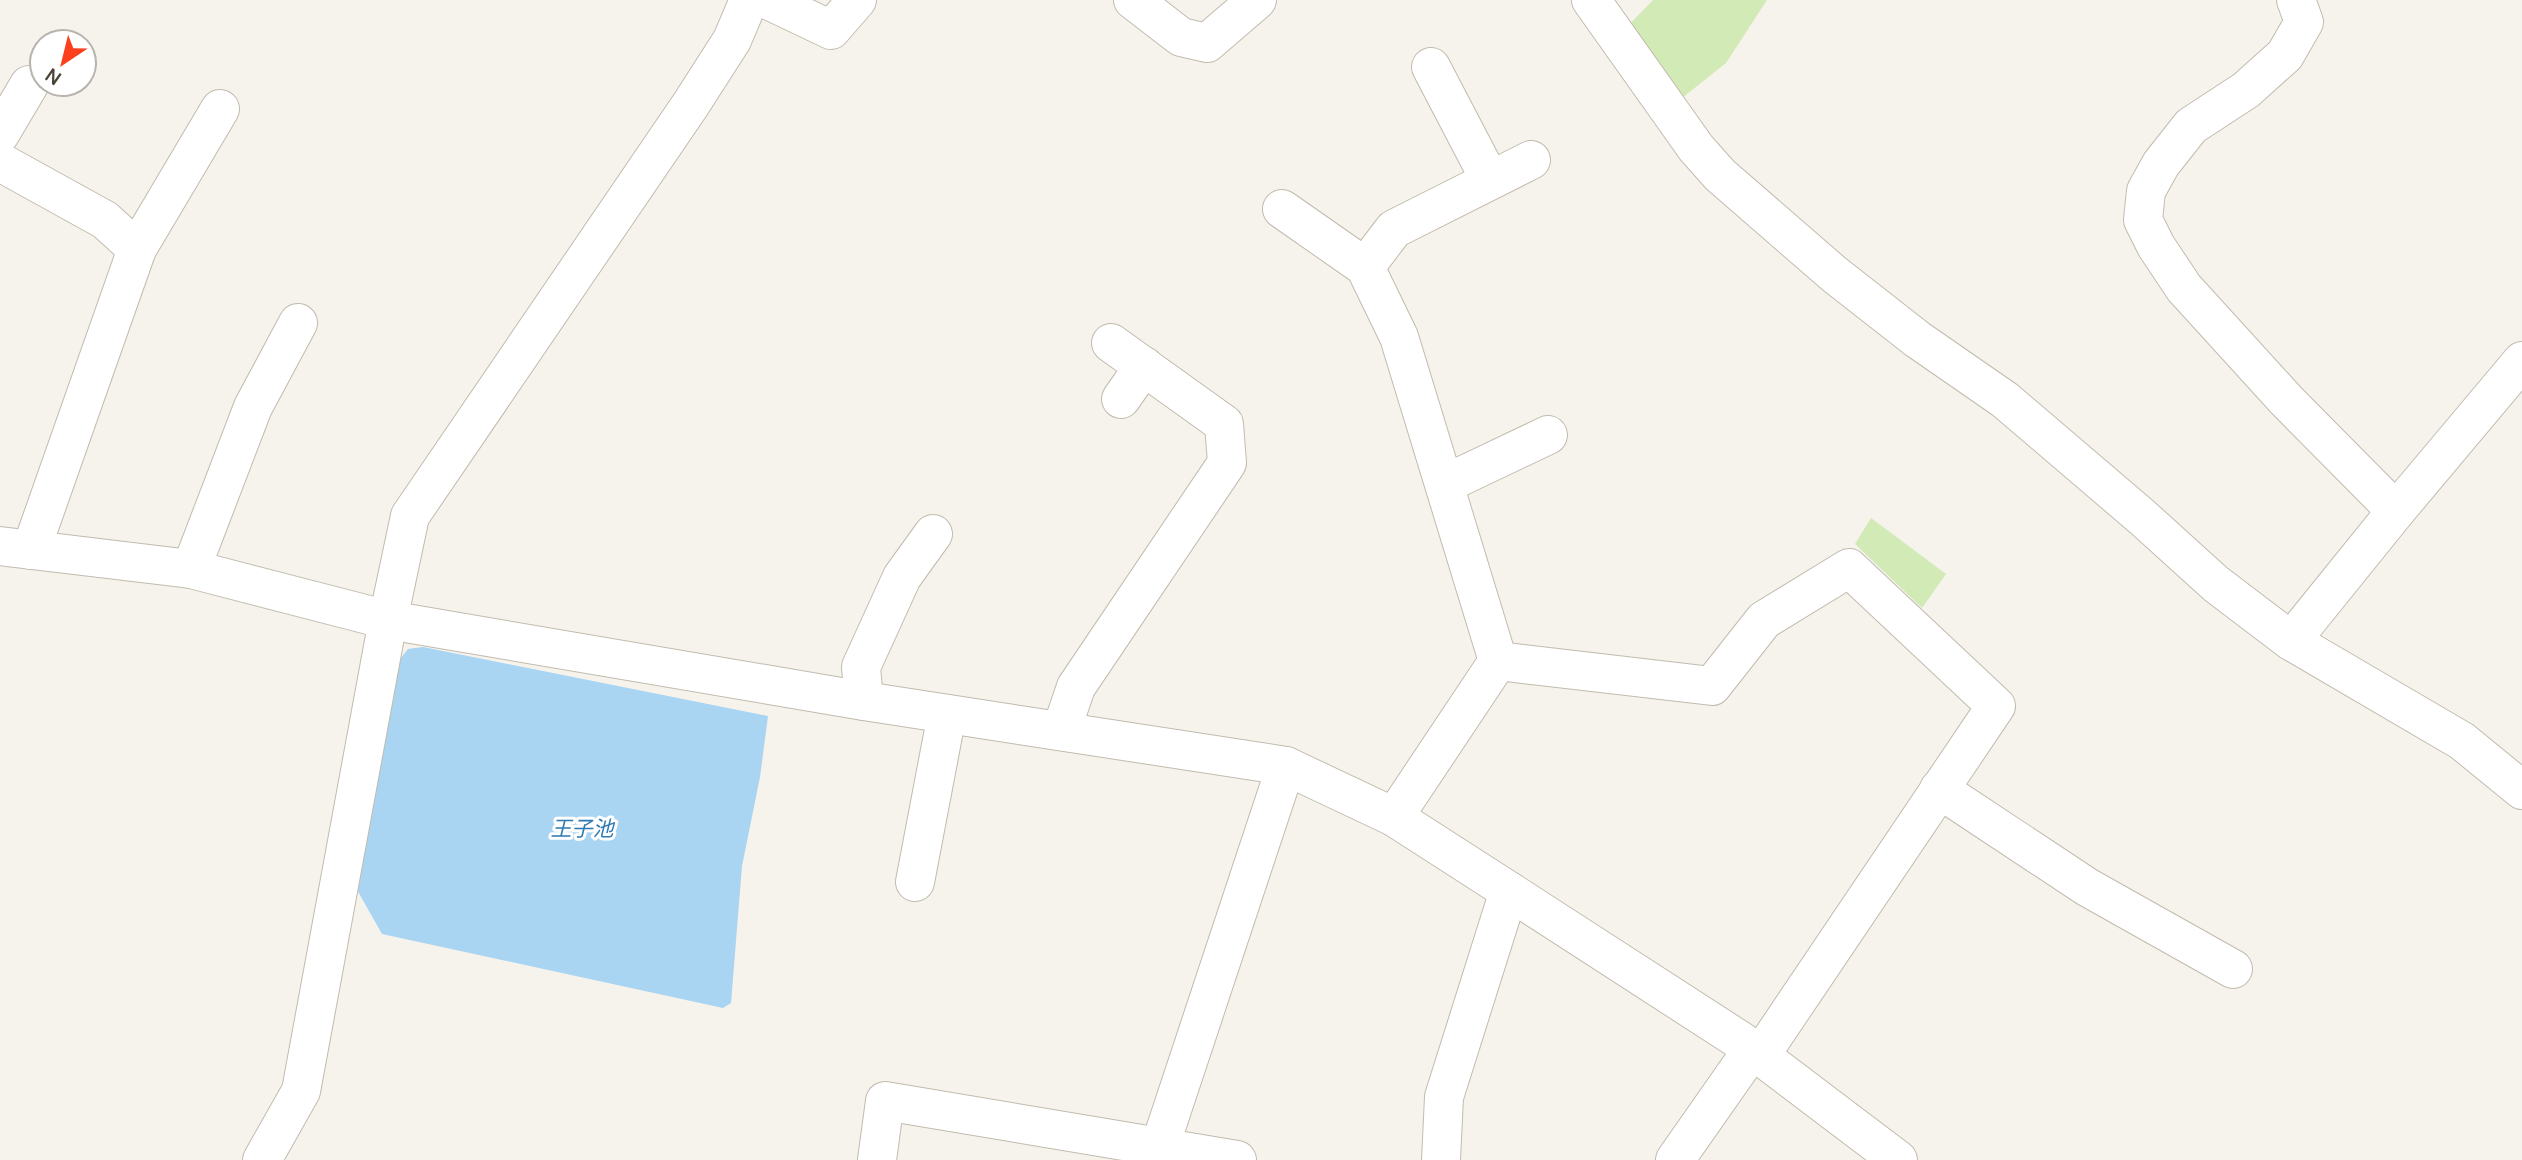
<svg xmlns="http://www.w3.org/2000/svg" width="2522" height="1160" font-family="Manrope,'Noto Sans JP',sans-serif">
  <rect width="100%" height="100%" fill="#f6f3ec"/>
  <g fill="#d2eab5">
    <path d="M 1653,0 L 1767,0 L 1726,63 L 1672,106 L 1624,30 Z"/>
    <path d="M 1871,518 L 1946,574 L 1922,608 L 1855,544 Z"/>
  </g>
  <path fill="#a9d4f2" d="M 423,647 L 768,716 L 760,777 L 742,866 L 731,1003 L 723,1008 L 382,934 L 356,888 L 400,659 L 408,649 Z"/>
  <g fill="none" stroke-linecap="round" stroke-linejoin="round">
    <g stroke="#c2bbae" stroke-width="40">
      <g id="street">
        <path d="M 768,0 L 831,30 L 857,0"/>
        <path d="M 1133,0 L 1181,37 L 1207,43 L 1257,0"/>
        <path d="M 1591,0 L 1696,148 L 1720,175 L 1834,274 L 1917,339 L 2005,400 L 2142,517 L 2216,584 L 2291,641 L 2462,741 L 2522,790"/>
        <path d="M 2296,0 L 2304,22 L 2285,55 L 2246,90 L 2191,126 L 2161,164 L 2146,191 L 2143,220 L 2156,246 L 2184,288 L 2286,400 L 2396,511"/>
        <path d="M 1431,67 L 1490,180"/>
        <path d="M 0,134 L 29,85"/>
        <path d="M 0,162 L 105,220 L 137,249"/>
        <path d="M 1282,209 L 1365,267 L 1399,337 L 1498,661"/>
        <path d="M 1365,267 L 1394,229 L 1531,160"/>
        <path d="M 1121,399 L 1144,366"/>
        <path d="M 1445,484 L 1548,435"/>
        <path d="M 0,546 L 191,569 L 388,620 L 864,701 L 1286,766 L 1394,817 L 1509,891 L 1741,1041 L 1898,1160"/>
        <path d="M 31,550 L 137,249 L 220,109"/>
        <path d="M 191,569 L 253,407 L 298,323"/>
        <path d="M 2291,641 L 2396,511 L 2522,361"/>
        <path d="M 864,701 L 861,667 L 902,577 L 933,534"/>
        <path d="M 1061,731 L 1076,687 L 1227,463 L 1224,424 L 1111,343"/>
        <path d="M 1939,789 L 2087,887 L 2233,969"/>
        <path d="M 1394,817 L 1498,661 L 1712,686 L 1764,620 L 1849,568 L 1996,706 L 1760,1056"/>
        <path d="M 915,882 L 947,714"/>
        <path d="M 1160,1146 L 1286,766"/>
        <path d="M 262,1160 L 301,1091 L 388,620 L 410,516 L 691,104 L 732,40 L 749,0"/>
        <path d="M 877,1160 L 885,1101 L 1237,1160"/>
        <path d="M 1441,1160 L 1444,1097 L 1509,891"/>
        <path d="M 1675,1160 L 1752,1050"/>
      </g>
    </g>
    <use href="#street" stroke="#fff" stroke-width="38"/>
  </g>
  <g text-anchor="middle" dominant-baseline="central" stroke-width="6" stroke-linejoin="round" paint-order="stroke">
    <g font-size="21" font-style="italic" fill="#2e7ab2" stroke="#fff">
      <text x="582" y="828">王子池</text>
    </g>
  </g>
  <g transform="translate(63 63) rotate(215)"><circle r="33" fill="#ffffff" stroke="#b7b4b0" stroke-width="2"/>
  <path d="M0-5L12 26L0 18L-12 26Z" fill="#fc3f1d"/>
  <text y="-10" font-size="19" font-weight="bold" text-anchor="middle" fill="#4b4439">N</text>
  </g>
</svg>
